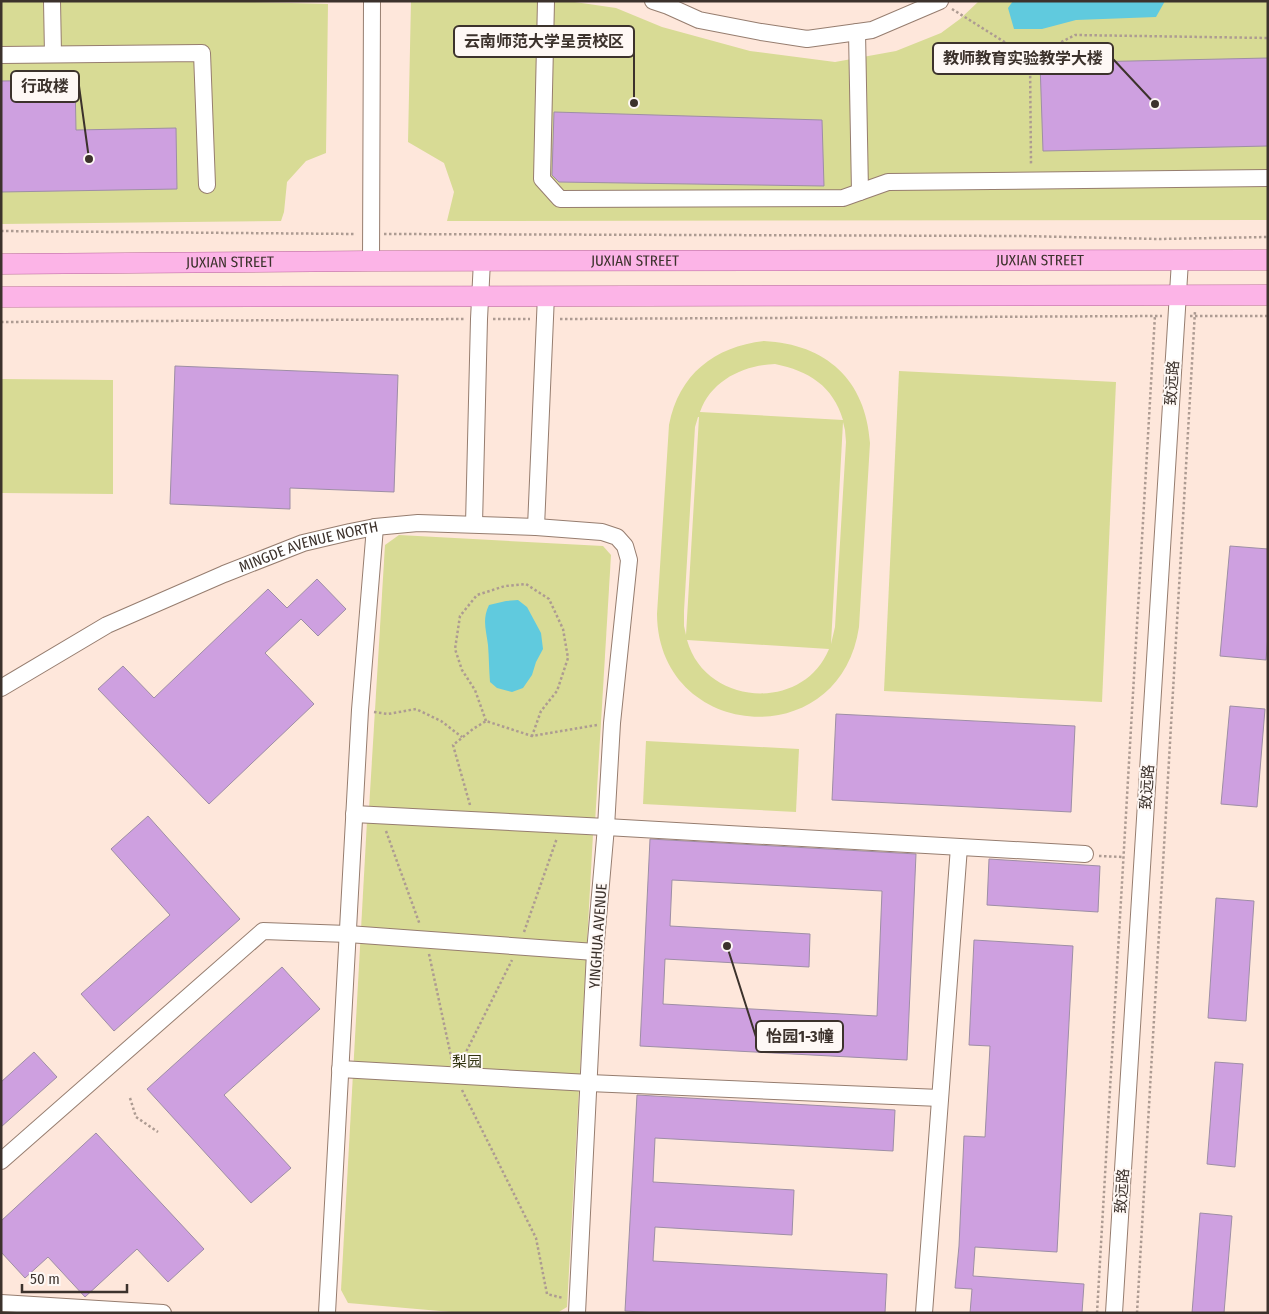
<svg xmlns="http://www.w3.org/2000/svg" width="1269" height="1314" font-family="'Fira Sans Condensed','Noto Sans SC',sans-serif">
  <rect width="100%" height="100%" fill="#fee7db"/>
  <g fill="#d8db95" fill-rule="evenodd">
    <path d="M 1,1 L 216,1 L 328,4 L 326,153 L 306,161 L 287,182 L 284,212 L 281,221 L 1,224 Z"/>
    <path d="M 411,1 L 568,1 L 616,8 L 662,27 L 750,51 L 835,62 L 896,51 L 941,33 L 960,19 L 979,1 L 1268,1 L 1268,220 L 447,221 L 454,192 L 444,163 L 408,142 Z"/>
    <path d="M 764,341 C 826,344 866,380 870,443 L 859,627 C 840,756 658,741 657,614 L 669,425 C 679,374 714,347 764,341 ZM 775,364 C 809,371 833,386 843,420 L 700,412 C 711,380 744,365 775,364 ZM 698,417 L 699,417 L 686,635 L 684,626 L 684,611 L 695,427 ZM 843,422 L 845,430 L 846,442 L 835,627 L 831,644 ZM 687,640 L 829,649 C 803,713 705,706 687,640 Z"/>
    <path d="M 899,371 L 1116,382 L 1102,702 L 884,691 Z"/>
    <path d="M 1,379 L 113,380 L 113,494 L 1,493 Z"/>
    <path d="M 399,535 L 603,546 L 611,555 L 595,823 L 369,809 L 385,545 Z"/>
    <path d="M 646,741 L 799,749 L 796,812 L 643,804 Z"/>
    <path d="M 367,821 L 593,834 L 567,1307 L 557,1313 L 463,1313 L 348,1303 L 341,1290 Z"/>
  </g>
  <g fill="#60cade">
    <path d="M 1013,1 L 1165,1 L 1156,17 L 1076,20 L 1042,29 L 1014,29 L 1008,8 Z"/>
    <path d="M 518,600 L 527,607 L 541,633 L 543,649 L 536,662 L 532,675 L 523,688 L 512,692 L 497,688 L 490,682 C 489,670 489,658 488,645 C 486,629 482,620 489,605 L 506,601 Z"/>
  </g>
  <g fill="#cea0e0" stroke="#9e8ea5" fill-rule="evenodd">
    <path d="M 1268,58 L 1268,146 L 1043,151 L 1040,63 Z"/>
    <path d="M 75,80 L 76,130 L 176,128 L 177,189 L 1,192 L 1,81 Z"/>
    <path d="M 554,112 L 822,120 L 824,186 L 559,182 L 552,175 Z"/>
    <path d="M 175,366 L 398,375 L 394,492 L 290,488 L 290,509 L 170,504 Z"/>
    <path d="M 1230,546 L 1268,549 L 1268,635 L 1266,660 L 1220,656 Z"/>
    <path d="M 317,579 L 346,609 L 318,636 L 301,619 L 265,653 L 314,704 L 209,804 L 98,689 L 123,666 L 154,698 L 268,589 L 287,608 Z"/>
    <path d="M 1230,706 L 1265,709 L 1257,807 L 1221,804 Z"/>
    <path d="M 836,714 L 1075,726 L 1071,812 L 832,800 Z"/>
    <path d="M 148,816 L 240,919 L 114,1031 L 81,994 L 170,915 L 111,849 Z"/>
    <path d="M 650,839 L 916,854 L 907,1060 L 640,1046 ZM 672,880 L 882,891 L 877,1016 L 663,1004 L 665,959 L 809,967 L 810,934 L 670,926 Z"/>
    <path d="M 989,859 L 1100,866 L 1098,912 L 987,905 Z"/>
    <path d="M 1216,898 L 1254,901 L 1246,1021 L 1208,1018 Z"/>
    <path d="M 974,940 L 1073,946 L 1057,1252 L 975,1247 L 973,1276 L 1084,1284 L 1082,1313 L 970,1313 L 972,1289 L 955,1288 L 959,1246 L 964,1136 L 985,1137 L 990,1046 L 969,1045 Z"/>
    <path d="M 282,967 L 320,1009 L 224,1095 L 291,1168 L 251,1203 L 147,1089 Z"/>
    <path d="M 34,1052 L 57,1077 L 1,1127 L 1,1082 Z"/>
    <path d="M 1215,1062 L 1243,1064 L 1235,1167 L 1207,1164 Z"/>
    <path d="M 637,1095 L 895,1110 L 893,1151 L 655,1138 L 653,1182 L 794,1190 L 792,1235 L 655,1227 L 653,1261 L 887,1274 L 885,1313 L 659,1313 L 625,1311 Z"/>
    <path d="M 96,1133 L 204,1249 L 168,1282 L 137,1249 L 85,1297 L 48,1257 L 25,1278 L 1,1252 L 1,1221 Z"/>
    <path d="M 1200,1213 L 1232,1216 L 1224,1313 L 1192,1313 Z"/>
  </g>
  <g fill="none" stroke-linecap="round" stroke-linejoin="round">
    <g stroke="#967d6f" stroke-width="18">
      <g id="minor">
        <path d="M 52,1 L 53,54"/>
        <path d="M 546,1 L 542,179 L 560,199 L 843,198 L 888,182 L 1268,178"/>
        <path d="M 653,1 L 668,6 L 699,20 L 761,32 L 807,39 L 872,30 L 940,1"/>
        <path d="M 857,32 L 860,192"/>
        <path d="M 1,55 L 202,53 L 207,185"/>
        <path d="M 371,261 L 372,1"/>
        <path d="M 474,524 L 479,319 L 482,261"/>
        <path d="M 536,527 L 546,295"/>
        <path id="s1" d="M 1,688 L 107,625 L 224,574 L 303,543 L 350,532 L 375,527 L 418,523 L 536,527 L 602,532 L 617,537 L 625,546 L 629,560 L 612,723 L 606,827 L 595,952 L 577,1313"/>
        <path d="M 354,814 L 606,827 L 1085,854"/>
        <path d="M 340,1069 L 589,1083 L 940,1098"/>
        <path d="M 1,1161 L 263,931 L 348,934 L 595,952"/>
        <path d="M 1,1303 L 163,1313"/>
        <path d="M 327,1313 L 360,710 L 375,527"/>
        <path d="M 924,1313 L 959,847"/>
        <path d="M 1114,1313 L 1180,261"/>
      </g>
    </g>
    <g stroke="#b8669b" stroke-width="21">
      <g id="major">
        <path id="s2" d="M 1,264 L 371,261 L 1268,260"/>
        <path d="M 1,297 L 1268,295"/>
      </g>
    </g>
    <g stroke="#ad9b92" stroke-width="2.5" stroke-dasharray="2.5 2.5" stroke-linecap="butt">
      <path d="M 952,9 L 1030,58 L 1031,165"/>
      <path d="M 1030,58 L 1075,35 L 1268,38"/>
      <path d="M 1,231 L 356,234"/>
      <path d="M 384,234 L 1022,236 L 1159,239 L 1268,237"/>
      <path d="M 1190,316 L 1268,316"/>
      <path d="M 493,319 L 530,319"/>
      <path d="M 560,319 L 1162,316"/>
      <path d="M 1,322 L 465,319"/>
      <path d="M 374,712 L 388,714 L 416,709 L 441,721 L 462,737"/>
      <path d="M 486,721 L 475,690 L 462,670 L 455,649 L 460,616 L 477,595 L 505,586 L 526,584 L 549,599 L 563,629 L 568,658 L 557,691 L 541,711 L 532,736"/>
      <path d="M 470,805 L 453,745 L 473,729 L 486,721 L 532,736 L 597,725"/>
      <path d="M 386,831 L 420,925"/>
      <path d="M 1099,856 L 1123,857"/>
      <path d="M 524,932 L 557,838"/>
      <path d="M 429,954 L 452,1061"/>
      <path d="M 462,1060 L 512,960"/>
      <path d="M 462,1090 L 536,1238 L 547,1294 L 563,1298"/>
      <path d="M 130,1098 L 136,1117 L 158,1132"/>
      <path d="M 1097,1313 L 1155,315"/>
      <path d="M 1137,1313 L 1195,311"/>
    </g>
    <use href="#minor" stroke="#fff" stroke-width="16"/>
    <use href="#major" stroke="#fcb4e7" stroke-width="20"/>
  </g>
  <g text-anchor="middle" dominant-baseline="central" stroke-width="4" stroke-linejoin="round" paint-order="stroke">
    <g font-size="15" fill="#3c322c" stroke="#fef8f5">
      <text stroke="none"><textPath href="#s2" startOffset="634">JUXIAN STREET</textPath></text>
      <text stroke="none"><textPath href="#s2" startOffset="1039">JUXIAN STREET</textPath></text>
      <text stroke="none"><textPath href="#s2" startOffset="229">JUXIAN STREET</textPath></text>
      <text transform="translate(1172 383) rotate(-86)">致远路</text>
      <text stroke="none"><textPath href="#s1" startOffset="340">MINGDE AVENUE NORTH</textPath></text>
      <text transform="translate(1147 787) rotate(-86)">致远路</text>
      <text transform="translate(598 936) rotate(-86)">YINGHUA AVENUE</text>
      <text transform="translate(1122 1191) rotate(-86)">致远路</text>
    </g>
    <g font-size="15" fill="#31320f" stroke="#fef8f5">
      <text x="467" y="1062">梨园</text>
    </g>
  </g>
  <path fill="none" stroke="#3c322c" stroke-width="2" d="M634 103L634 41M1155 104L1113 59M89 159L79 86M727 946L756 1037"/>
  <g fill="#3c322c" stroke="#fef8f5" stroke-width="2">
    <circle cx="634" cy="103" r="5"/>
    <circle cx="1155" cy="104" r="5"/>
    <circle cx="89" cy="159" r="5"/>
    <circle cx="727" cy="946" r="5"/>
  </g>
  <g fill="#fef8f5" stroke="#3c322c" stroke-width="2">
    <rect x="454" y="26" width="180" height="31" rx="5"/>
    <rect x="933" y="43" width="180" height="31" rx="5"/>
    <rect x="11" y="71" width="68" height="31" rx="5"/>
    <rect x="756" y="1021" width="87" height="31" rx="5"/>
  </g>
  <g font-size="16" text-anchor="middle" font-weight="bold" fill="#3c322c">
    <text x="544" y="47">云南师范大学呈贡校区</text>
    <text x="1023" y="64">教师教育实验教学大楼</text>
    <text x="45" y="92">行政楼</text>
    <text x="800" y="1042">怡园1-3幢</text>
  </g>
  <rect width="1269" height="1314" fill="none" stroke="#3c322c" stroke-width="5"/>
  <path d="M22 1284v8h105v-8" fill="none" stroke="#3c322c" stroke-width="2.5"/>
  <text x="30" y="1284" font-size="15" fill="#3c322c" stroke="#fef8f5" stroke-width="4" paint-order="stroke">50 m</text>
</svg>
